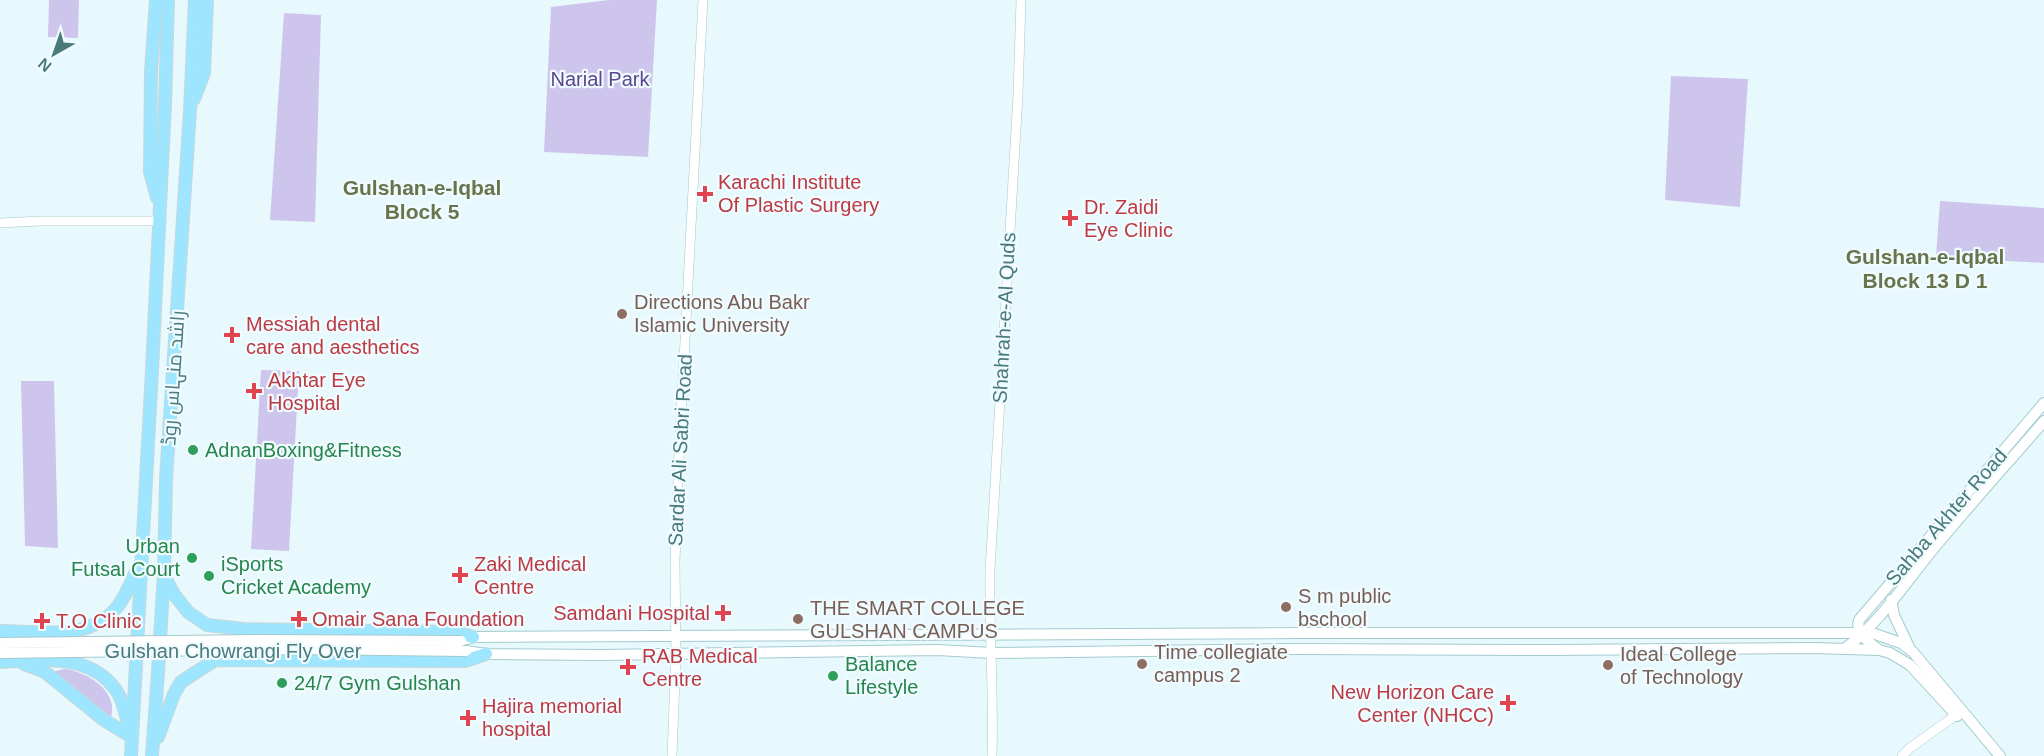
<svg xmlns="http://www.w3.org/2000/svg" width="2044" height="756" font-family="Arial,Cairo,sans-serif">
  <rect width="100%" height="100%" fill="#e8f9fe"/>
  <g fill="#cec5ed">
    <path d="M 49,0 L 79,0 L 78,38 L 48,37 Z"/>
    <path d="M 609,0 L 657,0 L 648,157 L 544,152 L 551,7 Z"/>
    <path d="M 284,13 L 321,15 L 315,222 L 270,220 Z"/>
    <path d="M 1671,76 L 1748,79 L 1740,207 L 1665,200 Z"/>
    <path d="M 1940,201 L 2044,208 L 2044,263 L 1936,257 Z"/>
    <path d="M 261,370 L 299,371 L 289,551 L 251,549 Z"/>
    <path d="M 21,381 L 54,381 L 58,548 L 25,546 Z"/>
    <path d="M 64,669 C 86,671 119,691 111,717 L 107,718 L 52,672 Z"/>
  </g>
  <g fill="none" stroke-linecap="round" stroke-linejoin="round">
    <g stroke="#a4c8ca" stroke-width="10">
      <g id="tertiary">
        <path d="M 0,223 L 41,221 L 159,221"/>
        <path d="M 672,756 L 676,654 L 675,562 L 679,454 L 703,0"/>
        <path d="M 992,756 C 994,694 989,632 990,570 L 1018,95 L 1021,0"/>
        <path d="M 1902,756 L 1910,748 L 1956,715"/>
      </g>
    </g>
    <g stroke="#a3cbce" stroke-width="12">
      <g id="secondary">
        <path d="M 1891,600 L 1894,615 L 1909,647"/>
        <path d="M 467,639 L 473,637 L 1304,633 L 1872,633 L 1901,643 L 1913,652 L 2000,756"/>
        <path d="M 1844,649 C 1876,627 1905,584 1930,553 C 1967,508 2006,465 2044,421"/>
        <path d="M 1879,650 C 1869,642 1855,634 1859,620 L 2044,403"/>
        <path d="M 466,651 L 486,654 L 602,655 L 937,650 L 992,653 L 1297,649 L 1551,650 L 1813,648 L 1879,650 L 1890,653 L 1910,665 L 1957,716"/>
      </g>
    </g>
    <g stroke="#c8d7d7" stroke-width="14">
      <g id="primary">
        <path d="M 156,0 L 151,71 L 150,172 L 157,198"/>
        <path d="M 194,99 L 204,73 L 207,0"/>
        <path d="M 164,575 L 173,593 L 188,612 L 207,625 L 243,629 L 459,632 L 473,637"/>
        <path d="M 0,631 C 39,631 91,642 118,606 C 127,594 133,578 139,565"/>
        <path d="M 0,662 C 42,660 94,652 119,695 C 124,705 126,717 129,727"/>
        <path d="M 24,664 L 45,672 L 104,720 L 132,737"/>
        <path d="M 158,737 L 174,694 L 181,682 L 215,660 L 465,661 L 486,654"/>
        <path d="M 131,756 L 152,370 L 165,104 L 168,0"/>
        <path d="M 152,756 L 158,672 L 164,574 L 166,479 L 190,111 L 195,0"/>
      </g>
    </g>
    <use href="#tertiary" stroke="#fff" stroke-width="9"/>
    <use href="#secondary" stroke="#fff" stroke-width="10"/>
    <use href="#primary" stroke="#9ee6ff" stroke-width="12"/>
    <g stroke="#a3cbce" stroke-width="12" stroke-linecap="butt">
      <g id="secondary-bridge">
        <path d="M 0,643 L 261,640 L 461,641"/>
        <path d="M 0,653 L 302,649 L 466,651"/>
      </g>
    </g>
    <use href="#secondary-bridge" stroke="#fff" stroke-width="10"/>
  </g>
  <g fill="#e0444e" stroke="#f0fbff" stroke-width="2">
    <path d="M702 185h6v6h6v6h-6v6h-6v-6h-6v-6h6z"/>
    <path d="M1067 209h6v6h6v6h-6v6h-6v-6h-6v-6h6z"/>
    <path d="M229 326h6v6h6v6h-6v6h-6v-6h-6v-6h6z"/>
    <path d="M251 382h6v6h6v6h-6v6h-6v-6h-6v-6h6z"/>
    <path d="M457 566h6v6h6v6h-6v6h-6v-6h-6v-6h6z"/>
    <path d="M720 604h6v6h6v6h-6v6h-6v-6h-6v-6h6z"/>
    <path d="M296 610h6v6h6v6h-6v6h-6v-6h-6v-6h6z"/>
    <path d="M39 612h6v6h6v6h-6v6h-6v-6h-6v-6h6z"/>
    <path d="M625 658h6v6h6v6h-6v6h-6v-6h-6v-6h6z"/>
    <path d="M1505 694h6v6h6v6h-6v6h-6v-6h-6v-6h6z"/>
    <path d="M465 709h6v6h6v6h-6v6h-6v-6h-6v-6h6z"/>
  </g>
  <g fill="#8d6e63" stroke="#f0fbff" stroke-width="2">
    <circle cx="622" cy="314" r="6"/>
    <circle cx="1286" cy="607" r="6"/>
    <circle cx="798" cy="619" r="6"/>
    <circle cx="1142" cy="664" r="6"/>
    <circle cx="1608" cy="665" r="6"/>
  </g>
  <g fill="#2e9e5b" stroke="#f0fbff" stroke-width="2">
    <circle cx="193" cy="450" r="6"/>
    <circle cx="192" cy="558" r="6"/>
    <circle cx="209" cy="576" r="6"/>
    <circle cx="833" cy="676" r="6"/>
    <circle cx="282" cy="683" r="6"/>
  </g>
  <g text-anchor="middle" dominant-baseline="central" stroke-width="4.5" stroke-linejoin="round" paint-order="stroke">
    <g font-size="20" fill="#5e458e" stroke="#f0fbff">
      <text x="600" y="79">Narial Park</text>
    </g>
    <g font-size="20" fill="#be3a42" stroke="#f0fbff" text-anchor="start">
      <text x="718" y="182">Karachi Institute<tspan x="718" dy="23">Of Plastic Surgery</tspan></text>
      <text x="1084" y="207">Dr. Zaidi<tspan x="1084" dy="23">Eye Clinic</tspan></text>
      <text x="246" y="324">Messiah dental<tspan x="246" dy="23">care and aesthetics</tspan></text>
      <text x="268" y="380">Akhtar Eye<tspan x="268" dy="23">Hospital</tspan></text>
      <text x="474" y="564">Zaki Medical<tspan x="474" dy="23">Centre</tspan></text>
      <text x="710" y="613" text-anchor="end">Samdani Hospital</text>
      <text x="312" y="619">Omair Sana Foundation</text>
      <text x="56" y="621">T.O Clinic</text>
      <text x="642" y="656">RAB Medical<tspan x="642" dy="23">Centre</tspan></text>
      <text x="1494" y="692" text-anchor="end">New Horizon Care<tspan x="1494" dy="23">Center (NHCC)</tspan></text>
      <text x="482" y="706">Hajira memorial<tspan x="482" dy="23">hospital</tspan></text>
    </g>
    <g font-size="20" fill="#785e54" stroke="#f0fbff" text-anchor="start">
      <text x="634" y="302">Directions Abu Bakr<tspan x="634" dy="23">Islamic University</tspan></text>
      <text x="1298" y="596">S m public<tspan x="1298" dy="23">bschool</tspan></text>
      <text x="810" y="608">THE SMART COLLEGE<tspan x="810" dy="23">GULSHAN CAMPUS</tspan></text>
      <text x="1154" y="652">Time collegiate<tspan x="1154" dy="23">campus 2</tspan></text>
      <text x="1620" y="654">Ideal College<tspan x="1620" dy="23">of Technology</tspan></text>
    </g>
    <g font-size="20" fill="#497b7a" stroke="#f0fbff">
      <text transform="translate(1004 318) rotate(-87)">Shahrah-e-Al Quds</text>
      <text transform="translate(173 378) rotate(-86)">راشد منہاس روڈ</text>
      <text transform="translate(680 450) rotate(-87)">Sardar Ali Sabri Road</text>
      <text transform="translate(1946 517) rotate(-49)">Sahba Akhter Road</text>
      <text x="233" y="651">Gulshan Chowrangi Fly Over</text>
    </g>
    <g font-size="20" fill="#27864d" stroke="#f0fbff" text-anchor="start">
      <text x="205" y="450">AdnanBoxing&amp;Fitness</text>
      <text x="180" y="546" text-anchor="end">Urban<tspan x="180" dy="23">Futsal Court</tspan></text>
      <text x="221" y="564">iSports<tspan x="221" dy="23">Cricket Academy</tspan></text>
      <text x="845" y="664">Balance<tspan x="845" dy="23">Lifestyle</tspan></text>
      <text x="294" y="683">24/7 Gym Gulshan</text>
    </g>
    <g font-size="21" font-weight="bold" fill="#68744c" stroke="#f0fbff">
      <text x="422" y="187">Gulshan-e-Iqbal<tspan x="422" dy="24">Block 5</tspan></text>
      <text x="1925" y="256">Gulshan-e-Iqbal<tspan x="1925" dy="24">Block 13 D 1</tspan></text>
    </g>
  </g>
  <g transform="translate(54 54) rotate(220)" stroke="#f0fbff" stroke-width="4.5" paint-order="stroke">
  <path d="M0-4.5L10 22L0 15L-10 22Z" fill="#497b7a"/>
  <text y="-9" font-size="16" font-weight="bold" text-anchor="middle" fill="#497b7a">N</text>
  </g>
</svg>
